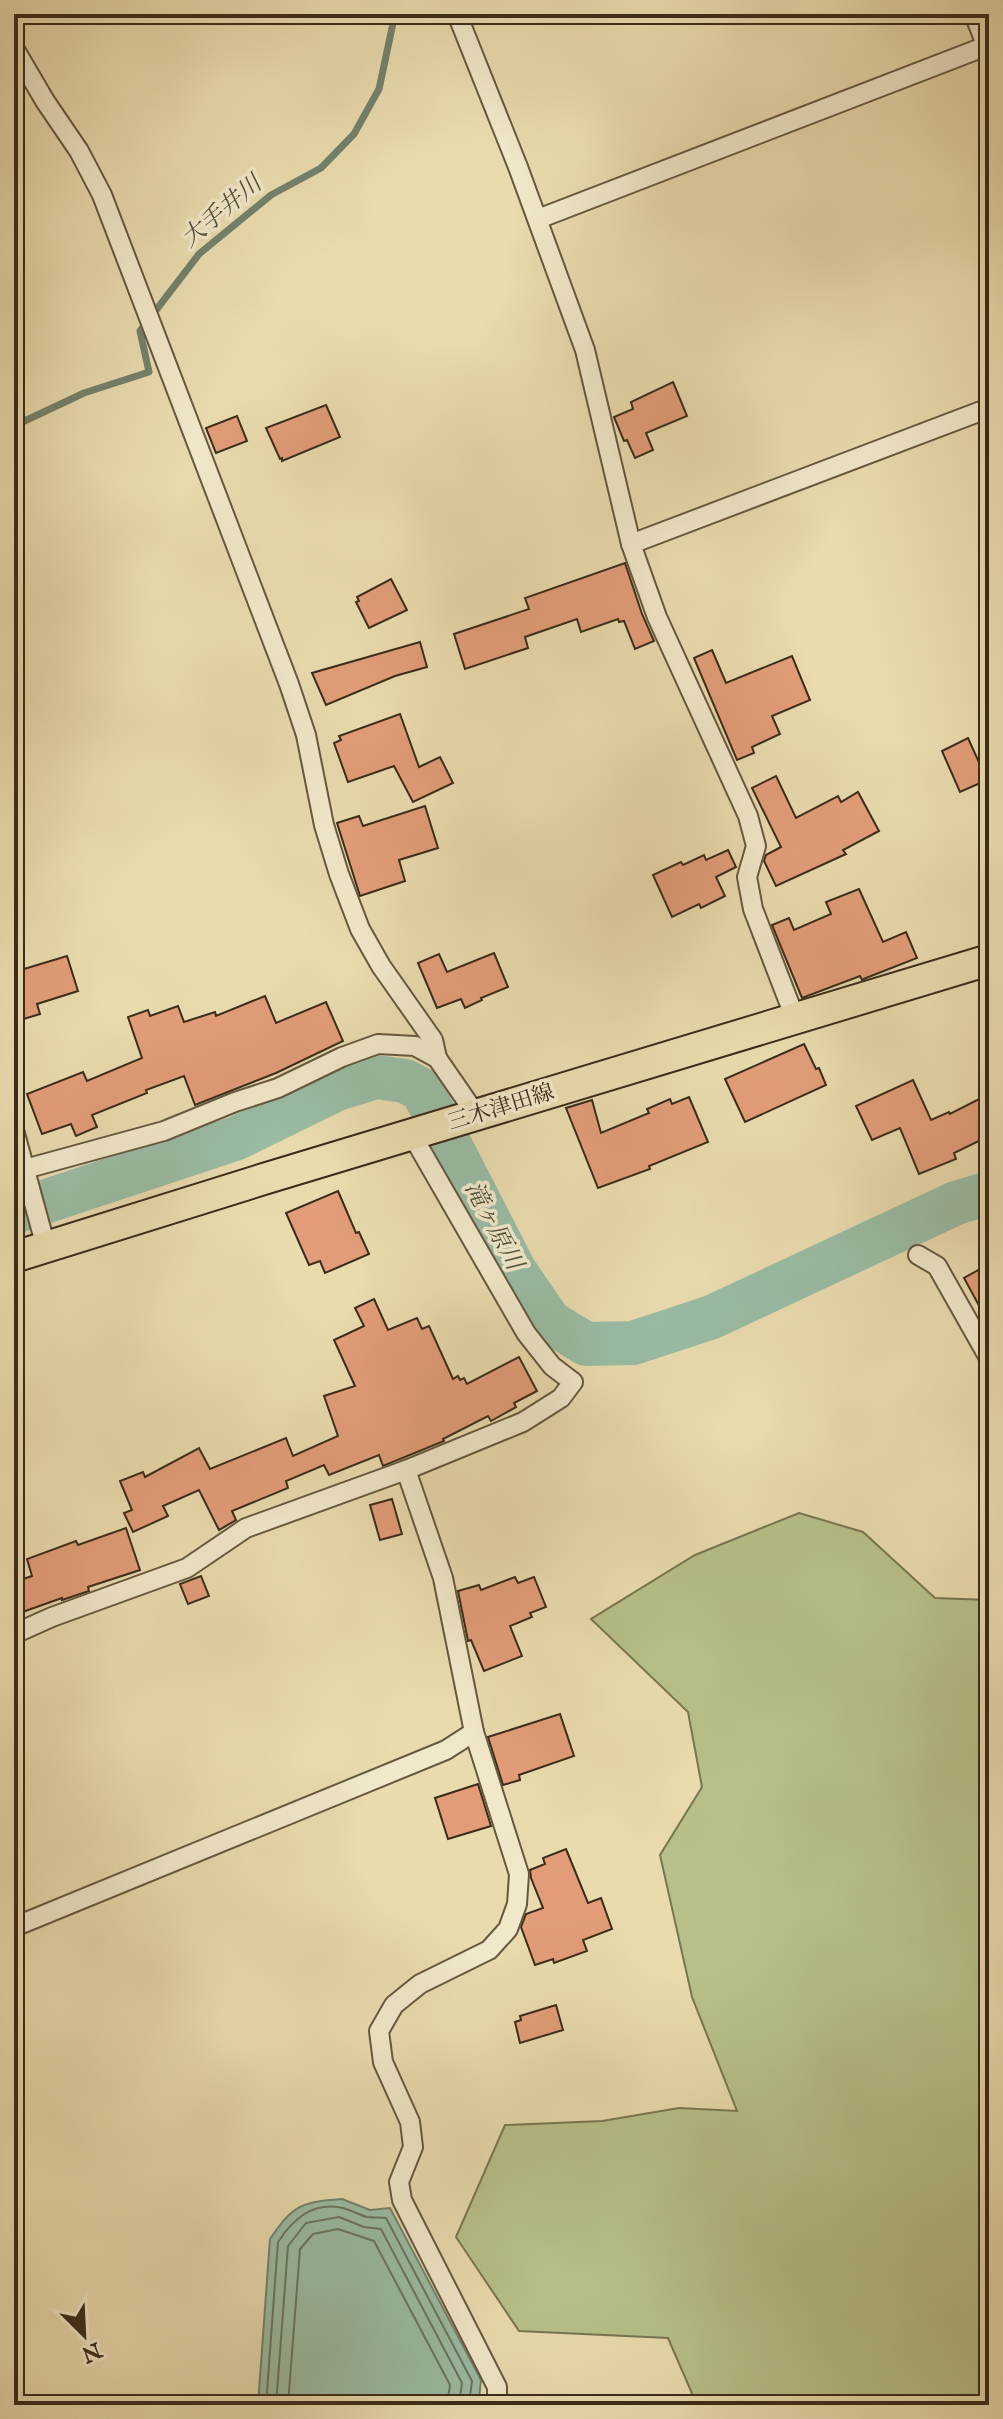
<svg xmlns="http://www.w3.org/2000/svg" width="1003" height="2419" font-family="'IM FELL English','Noto Serif JP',serif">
  <rect width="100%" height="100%" fill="#e9dbae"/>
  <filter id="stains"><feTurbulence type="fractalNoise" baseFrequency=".0025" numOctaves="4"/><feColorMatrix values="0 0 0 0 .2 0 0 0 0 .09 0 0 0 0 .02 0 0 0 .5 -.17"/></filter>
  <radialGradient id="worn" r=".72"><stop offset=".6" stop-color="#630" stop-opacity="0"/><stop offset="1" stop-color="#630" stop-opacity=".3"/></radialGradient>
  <path fill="#b7c08a" stroke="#787652" stroke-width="2" d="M 799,1513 L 863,1532 L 935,1598 L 989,1600 L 989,2405 L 697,2405 L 668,2338 L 519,2331 L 456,2237 L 505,2125 L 602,2121 L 679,2108 L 737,2111 L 692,1997 L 660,1855 L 702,1787 L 688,1712 L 591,1619 L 695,1555 Z"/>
  <path fill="#99bca4" stroke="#73826d" stroke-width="2" d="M 342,2199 L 370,2210 L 390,2208 L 481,2380 L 479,2399 L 474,2405 L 258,2405 L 270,2239 C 293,2205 301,2202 342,2199 Z"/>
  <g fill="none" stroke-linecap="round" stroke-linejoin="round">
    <g stroke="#6a745f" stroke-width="2">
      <path d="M 266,2405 L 278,2242 C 293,2219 313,2201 343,2208 C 351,2210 359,2215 367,2217 C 374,2218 380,2217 386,2218 L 472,2381 L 469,2405"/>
      <path d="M 276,2405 L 288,2246 L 306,2223 L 339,2217 L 364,2227 L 381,2229 L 462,2383 L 459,2405"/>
      <path d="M 288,2405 L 300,2249 L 313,2234 L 338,2229 L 374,2241 L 450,2385 L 447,2405"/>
    </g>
    <path stroke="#73826d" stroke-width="7" d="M 14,426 L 84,393 L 149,372 L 140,331 L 199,254 L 271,195 L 321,168 L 354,134 L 379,89 L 395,14"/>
    <path stroke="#99bca4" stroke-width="44" d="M 14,1212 L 237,1138 L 337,1089 L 376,1077 L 405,1081 L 422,1090 L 515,1271 L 550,1322 L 586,1344 L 633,1343 L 712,1317 L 956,1203 L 989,1193"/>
  </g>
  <g fill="#e29d78" stroke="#3a2c1a" stroke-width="2">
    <path d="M 673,382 L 687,416 L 646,433 L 653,450 L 635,458 L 627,440 L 624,441 L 614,417 L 633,409 L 631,402 Z"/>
    <path d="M 326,405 L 340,437 L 282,461 L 282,458 L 280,459 L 266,428 Z"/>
    <path d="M 237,416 L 247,441 L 216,453 L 206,428 Z"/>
    <path d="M 625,563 L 642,614 L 654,641 L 635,649 L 624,621 L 619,622 L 618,619 L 581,632 L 577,619 L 525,637 L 528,648 L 465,669 L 454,634 L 529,609 L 525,598 Z"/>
    <path d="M 391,579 L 407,610 L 369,628 L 356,602 L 359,601 L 357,597 Z"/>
    <path d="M 420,642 L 427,667 L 395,676 L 326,705 L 312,673 Z"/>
    <path d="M 712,650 L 726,683 L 792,656 L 810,700 L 772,716 L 780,734 L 752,747 L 754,753 L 737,760 L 694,658 Z"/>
    <path d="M 400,714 L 419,767 L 440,757 L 453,783 L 413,802 L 394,766 L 348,782 L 334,743 L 341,740 L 339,736 Z"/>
    <path d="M 968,738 L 987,780 L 960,792 L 942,751 Z"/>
    <path d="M 776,776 L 796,818 L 838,796 L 841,802 L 858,792 L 879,831 L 843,850 L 846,854 L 776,886 L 764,861 L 766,855 L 781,847 L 752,788 Z"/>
    <path d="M 425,806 L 438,848 L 399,860 L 405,881 L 360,896 L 337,823 L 359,816 L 363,826 Z"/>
    <path d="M 728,850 L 736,867 L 716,877 L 725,896 L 701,908 L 699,904 L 672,917 L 653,875 L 681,862 L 683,865 L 704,855 L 706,860 Z"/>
    <path d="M 859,889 L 883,942 L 906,932 L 917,958 L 866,978 L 862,980 L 860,976 L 802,998 L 772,925 L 789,918 L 794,930 L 831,914 L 826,902 Z"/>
    <path d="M 494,953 L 508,987 L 481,998 L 482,1000 L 465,1008 L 461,999 L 437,1008 L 418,963 L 439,954 L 447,972 Z"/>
    <path d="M 67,956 L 78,991 L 37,1004 L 40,1014 L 14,1022 L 14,972 Z"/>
    <path d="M 265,996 L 276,1023 L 326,1002 L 343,1041 L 276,1073 L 195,1105 L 184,1076 L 146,1090 L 147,1093 L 92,1115 L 97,1127 L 76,1136 L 71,1124 L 42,1134 L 27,1094 L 83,1072 L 87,1081 L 142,1058 L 128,1017 L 148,1010 L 150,1016 L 178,1006 L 184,1022 L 215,1012 L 216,1016 Z"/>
    <path d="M 804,1044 L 816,1069 L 819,1068 L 826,1085 L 745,1122 L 725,1079 Z"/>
    <path d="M 913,1080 L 931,1120 L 949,1112 L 950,1114 L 989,1094 L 989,1136 L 954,1153 L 956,1159 L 919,1174 L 900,1128 L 872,1140 L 856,1106 Z"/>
    <path d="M 689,1097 L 708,1142 L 649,1166 L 650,1169 L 598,1188 L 566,1108 L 592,1100 L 601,1133 L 649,1113 L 647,1109 L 670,1099 L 672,1104 Z"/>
    <path d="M 338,1191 L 356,1233 L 359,1232 L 369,1254 L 325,1273 L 320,1261 L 309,1265 L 286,1213 Z"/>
    <path d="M 989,1264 L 989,1324 L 964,1278 Z"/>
    <path d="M 374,1299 L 388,1330 L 417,1318 L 422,1329 L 429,1326 L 453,1379 L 458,1376 L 460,1380 L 464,1378 L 467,1384 L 519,1357 L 537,1391 L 514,1403 L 516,1407 L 491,1421 L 488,1416 L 443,1439 L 444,1441 L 383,1466 L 379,1455 L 329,1475 L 324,1465 L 286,1481 L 288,1488 L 232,1511 L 236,1520 L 219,1530 L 199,1490 L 163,1506 L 168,1516 L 133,1532 L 124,1513 L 132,1510 L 120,1481 L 143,1472 L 145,1477 L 199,1448 L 210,1469 L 286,1438 L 293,1456 L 338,1436 L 324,1396 L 355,1386 L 334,1340 L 364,1326 L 355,1308 Z"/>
    <path d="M 392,1499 L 402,1534 L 380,1540 L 370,1505 Z"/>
    <path d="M 126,1528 L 140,1570 L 88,1587 L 89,1591 L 62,1600 L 62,1598 L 14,1615 L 14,1582 L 32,1576 L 27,1559 L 76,1541 L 78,1545 Z"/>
    <path d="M 201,1576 L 209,1596 L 188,1604 L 180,1584 Z"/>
    <path d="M 515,1577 L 518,1583 L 534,1577 L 546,1607 L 530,1613 L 532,1617 L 510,1626 L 522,1656 L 484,1671 L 471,1640 L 468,1641 L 458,1591 L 479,1585 L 481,1590 Z"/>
    <path d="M 560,1714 L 574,1756 L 519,1775 L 520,1780 L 503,1785 L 488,1737 Z"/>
    <path d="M 478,1784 L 491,1826 L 448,1839 L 435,1798 Z"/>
    <path d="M 566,1849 L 588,1903 L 601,1898 L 612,1929 L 583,1940 L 587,1951 L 554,1963 L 553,1959 L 535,1965 L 521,1927 L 526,1914 L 543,1908 L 531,1878 L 530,1870 L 545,1864 L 543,1858 Z"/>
    <path d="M 556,2005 L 563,2030 L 520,2043 L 515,2022 L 521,2020 L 520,2016 Z"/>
  </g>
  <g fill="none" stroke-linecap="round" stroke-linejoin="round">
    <g stroke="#66583f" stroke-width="22">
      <g id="street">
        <path d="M 457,14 L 518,167 L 585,350 L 631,544 L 657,617 L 748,816 L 756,846 L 747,877 L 753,909 L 795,1018"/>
        <path d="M 974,14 L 989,52"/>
        <path d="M 14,48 L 45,101 L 79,151 L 102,195 L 289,684 L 306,735 L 324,825 L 339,874 L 360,929 L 381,966 L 433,1040 L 437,1058"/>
        <path d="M 538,219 L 989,45"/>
        <path d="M 631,544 L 989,408"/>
        <path d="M 14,1130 L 46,1247"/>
        <path d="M 14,1172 L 164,1131 L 235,1102 L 278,1088 L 342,1057 L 378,1044 L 415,1046 L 437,1058 L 477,1116"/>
        <path d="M 918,1255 L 937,1266 L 989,1358"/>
        <path d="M 406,1470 L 443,1578 L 474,1732 L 519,1874 L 517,1904 L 508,1929 L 489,1950 L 420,1984 L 394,2005 L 379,2031 L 383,2062 L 410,2122 L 413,2147 L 399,2182 L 402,2200 L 497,2387 L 497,2405"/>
        <path d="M 14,1634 L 52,1617 L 187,1568 L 246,1528 L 406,1470 L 523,1422 L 561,1398 L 573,1382 L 552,1366 L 526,1333 L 412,1135"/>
        <path d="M 14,1927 L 446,1750 L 474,1732"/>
      </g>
    </g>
    <g stroke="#3a2c1a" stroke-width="34">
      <path id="primary" d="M 14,1257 L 267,1178 L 989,960"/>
    </g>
    <use href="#street" stroke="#f1e8ca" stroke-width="18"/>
    <use href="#primary" stroke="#e9dbae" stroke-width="30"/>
  </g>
  <g text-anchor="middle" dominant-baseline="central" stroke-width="7" stroke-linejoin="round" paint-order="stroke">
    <g font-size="22" fill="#3a2c1a" stroke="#f1e8ca">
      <text transform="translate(501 1108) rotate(-17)">三木津田線</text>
    </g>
    <g font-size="24" font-style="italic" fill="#52503c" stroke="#f1e8ca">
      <text transform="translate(222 212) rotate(-40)">大手井川</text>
      <text transform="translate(493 1226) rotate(62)">滝ヶ原川</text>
    </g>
  </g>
  <rect width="1003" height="2419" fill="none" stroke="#e9dbae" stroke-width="48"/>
  <rect x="16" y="16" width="971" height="2387" fill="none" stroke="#3a2c1a" stroke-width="4"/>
  <rect x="24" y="24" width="955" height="2371" fill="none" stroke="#3a2c1a" stroke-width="2"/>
  <g transform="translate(84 2335) rotate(156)" stroke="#f1e8ca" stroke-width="6" paint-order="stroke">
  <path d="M0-6L14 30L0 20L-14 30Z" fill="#3a2c1a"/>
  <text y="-12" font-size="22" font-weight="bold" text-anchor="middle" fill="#3a2c1a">N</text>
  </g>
  <rect width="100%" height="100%" filter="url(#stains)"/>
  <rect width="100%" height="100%" fill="url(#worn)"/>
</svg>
